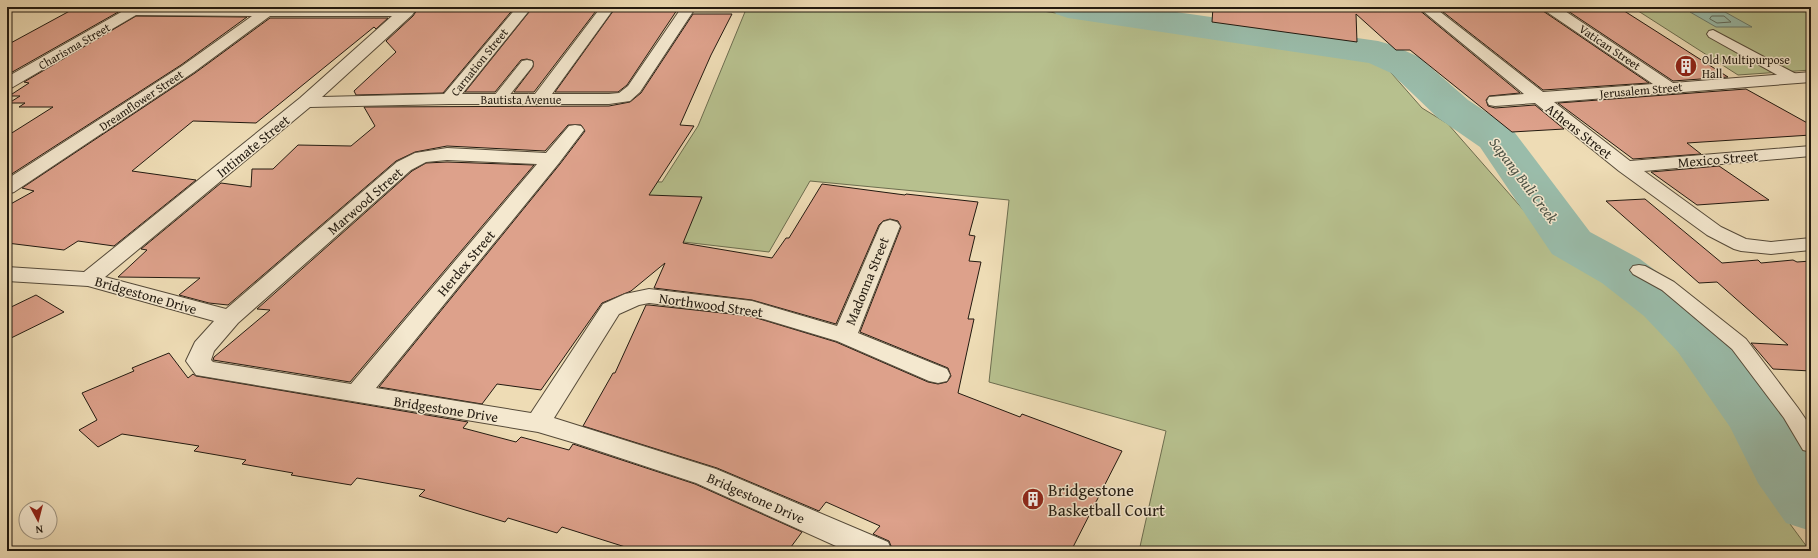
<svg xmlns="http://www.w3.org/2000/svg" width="1818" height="558" font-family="'Gentium Book Plus',serif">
  <rect width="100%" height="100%" fill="#eedcb5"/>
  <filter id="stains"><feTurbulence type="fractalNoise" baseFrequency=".005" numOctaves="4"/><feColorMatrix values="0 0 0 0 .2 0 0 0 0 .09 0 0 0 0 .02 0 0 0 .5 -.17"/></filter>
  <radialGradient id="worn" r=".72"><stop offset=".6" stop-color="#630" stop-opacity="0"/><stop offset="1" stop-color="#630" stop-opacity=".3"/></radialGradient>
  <g fill="#b7c08e" stroke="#6c6d4f">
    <path d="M 747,7 L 1016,7 L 1375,61 L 1386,67 L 1422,108 L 1448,124 L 1555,246 L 1677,330 L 1753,442 L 1759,482 L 1810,551 L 1139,551 L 1166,431 L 989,382 L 1009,200 L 810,181 L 769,252 L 598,232 L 629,181 L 662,182 L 698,126 Z"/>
    <path d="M 1632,7 L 1811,7 L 1811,70 L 1738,75 Z"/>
  </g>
  <path fill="#9abcaa" stroke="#6a7b6c" d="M 1690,12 L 1725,12 L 1752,27 L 1716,27 Z"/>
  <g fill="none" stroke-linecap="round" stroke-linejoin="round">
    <path stroke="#5e6b5d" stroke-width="1" d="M 1712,16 L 1724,16 L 1731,22 L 1717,23 L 1710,19 Z"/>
    <path fill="#9abcaa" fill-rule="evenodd" d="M 1050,7 L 1141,7 L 1378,41 L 1392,45 L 1419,57 L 1468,100 L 1512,129 L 1590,232 L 1640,259 L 1684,292 L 1720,324 L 1782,403 L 1811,453 L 1811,531 L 1786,523 L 1758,483 L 1730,427 L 1678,352 L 1644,316 L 1602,283 L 1552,254 L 1480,147 L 1438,118 L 1391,73 L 1369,63 L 1068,18 L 1056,14 Z"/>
  </g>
  <g fill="#dda18b" stroke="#221a10">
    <path d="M 77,7 L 127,7 L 7,75 L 7,45 Z"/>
    <path d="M 419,7 L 515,7 L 443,93 L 356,95 L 354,91 L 396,52 L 386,41 L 413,16 Z"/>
    <path d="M 533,7 L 599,7 L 534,92 L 514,92 L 533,67 L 533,61 L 527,59 L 521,60 L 495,92 L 465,92 Z"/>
    <path d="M 616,7 L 679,7 L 627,85 L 618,92 L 555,92 Z"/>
    <path d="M 1213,7 L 1317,7 L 1318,11 L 1418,9 L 1520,93 L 1489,96 L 1486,100 L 1488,106 L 1495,108 L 1535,105 L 1564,129 L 1512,132 L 1410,50 L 1396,50 L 1356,14 L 1357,42 L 1212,22 Z"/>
    <path d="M 1445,7 L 1541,7 L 1543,11 L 1649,83 L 1543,90 L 1438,8 L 1447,8 Z"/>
    <path d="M 1562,7 L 1618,7 L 1728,77 L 1673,81 Z"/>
    <path d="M 693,14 L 732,14 L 711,55 L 680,125 L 694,126 L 649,195 L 702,197 L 683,243 L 772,258 L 786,238 L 789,238 L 822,184 L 905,195 L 906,194 L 978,202 L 969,235 L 975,236 L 969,261 L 981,262 L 968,319 L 974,319 L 958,393 L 1020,417 L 1022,414 L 1122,451 L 1071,551 L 893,551 L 889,541 L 873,534 L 880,526 L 826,502 L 819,511 L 717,468 L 583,426 L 613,373 L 615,373 L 646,305 L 649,305 L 750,316 L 836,342 L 928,382 L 938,384 L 947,382 L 951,376 L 948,368 L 860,332 L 901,227 L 898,221 L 890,219 L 883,221 L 879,225 L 836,324 L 752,300 L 654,288 L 665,263 L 631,291 L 602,303 L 541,390 L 497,384 L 482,404 L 379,387 L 560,164 L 585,131 L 581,125 L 568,125 L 545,151 L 447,146 L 415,152 L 396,161 L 228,305 L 209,303 L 179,295 L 200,278 L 118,277 L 147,250 L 141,249 L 221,183 L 251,187 L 252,169 L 273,169 L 298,145 L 351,146 L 375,126 L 364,107 L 609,106 L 630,102 L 641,93 Z"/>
    <path d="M 136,16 L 247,17 L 181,65 L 7,177 L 7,136 L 53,107 L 19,107 L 25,103 L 9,103 L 20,96 L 9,96 L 29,83 L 24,82 Z"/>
    <path d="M 270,18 L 388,18 L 376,29 L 374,27 L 256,123 L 193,121 L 132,171 L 196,180 L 114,246 L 78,241 L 64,250 L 7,243 L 7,206 L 34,191 L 22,188 L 195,73 Z"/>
    <path d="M 1746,89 L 1811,125 L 1811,135 L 1687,143 L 1701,154 L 1633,159 L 1558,103 Z"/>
    <path d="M 447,162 L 534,165 L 350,382 L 213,360 L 214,357 L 270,310 L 257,309 L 412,171 L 426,163 Z"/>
    <path d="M 1719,166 L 1769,200 L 1697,205 L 1651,172 Z"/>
    <path d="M 1645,199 L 1722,263 L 1758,260 L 1761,263 L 1793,260 L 1797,262 L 1811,261 L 1811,371 L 1773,369 L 1751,343 L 1788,345 L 1717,282 L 1699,283 L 1606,201 Z"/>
    <path d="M 36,295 L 64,312 L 7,340 L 7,309 Z"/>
    <path d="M 169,353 L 188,378 L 193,374 L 196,376 L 468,422 L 463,428 L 516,442 L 521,437 L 569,450 L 573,444 L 695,484 L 802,532 L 788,551 L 638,551 L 562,527 L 557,533 L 508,518 L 505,522 L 419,496 L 425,490 L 357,478 L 351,485 L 291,475 L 293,473 L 242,464 L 246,460 L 194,451 L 199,446 L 122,434 L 98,447 L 79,430 L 97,420 L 82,393 L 134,371 L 132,368 Z"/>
  </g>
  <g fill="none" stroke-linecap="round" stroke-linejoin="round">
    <g stroke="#554a39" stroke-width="2">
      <g id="service">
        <path d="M 1713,30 L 1798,75 L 1800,78 L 1798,81 L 1788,81 L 1709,37 L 1707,34 L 1709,31 Z"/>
        <path d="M 527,60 L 532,61 L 533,64 L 532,67 L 504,102 L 494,102 L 492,99 L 494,96 L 522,61 Z"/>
        <path d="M 1639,265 L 1645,266 L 1674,282 L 1746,339 L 1798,408 L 1811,427 L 1811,452 L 1803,450 L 1784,418 L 1732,349 L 1662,290 L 1633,274 L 1630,270 L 1633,266 Z"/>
      </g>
    </g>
    <g stroke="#554a39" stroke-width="2">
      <g id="minor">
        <path d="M 130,7 L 418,7 L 412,15 L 322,97 L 444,94 L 517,7 L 532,7 L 462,94 L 535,94 L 601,7 L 615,7 L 552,94 L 609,94 L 619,93 L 628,86 L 682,7 L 696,7 L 640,92 L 630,101 L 609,104 L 449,104 L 310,107 L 105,277 L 226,309 L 397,162 L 415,153 L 447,148 L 546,153 L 569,126 L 575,125 L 581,126 L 584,130 L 559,163 L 376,388 L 531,413 L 603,304 L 625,294 L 649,289 L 752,301 L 837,326 L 880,226 L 883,222 L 890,220 L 897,222 L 900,226 L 858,333 L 947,369 L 950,375 L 947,381 L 938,383 L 929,381 L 837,341 L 750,315 L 649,303 L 639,305 L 619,314 L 554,418 L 716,469 L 888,542 L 892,551 L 847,551 L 696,483 L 575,443 L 538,432 L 196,375 L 186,361 L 195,342 L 214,321 L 88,286 L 7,281 L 7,267 L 84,272 L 300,98 L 392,16 L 270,16 L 194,72 L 14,192 L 7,194 L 7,179 L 182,66 L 252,16 L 136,15 L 13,87 L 7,89 L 7,77 ZM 447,160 L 537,164 L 351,384 L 213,362 L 211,360 L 214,351 L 238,323 L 411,170 L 426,162 Z"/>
        <path d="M 1418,7 L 1434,7 L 1543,92 L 1653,84 L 1544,10 L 1542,7 L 1559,7 L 1673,83 L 1811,72 L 1811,82 L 1554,102 L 1630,161 L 1811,146 L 1811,156 L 1644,171 L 1721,227 L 1746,239 L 1771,242 L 1811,238 L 1811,250 L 1771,254 L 1741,251 L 1734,249 L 1707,235 L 1619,171 L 1535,103 L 1495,106 L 1489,105 L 1487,101 L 1489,97 L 1524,94 Z"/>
      </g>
    </g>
    <use href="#service" fill="#f4e8cf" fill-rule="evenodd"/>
    <use href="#minor" fill="#f4e8cf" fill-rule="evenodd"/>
  </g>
  <defs>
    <g id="building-disc" transform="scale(1.15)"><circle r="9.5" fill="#8f2418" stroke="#f4e8cf"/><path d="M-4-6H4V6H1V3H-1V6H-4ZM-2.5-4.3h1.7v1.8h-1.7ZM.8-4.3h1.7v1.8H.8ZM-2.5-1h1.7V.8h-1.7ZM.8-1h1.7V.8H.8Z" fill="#fff"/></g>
  </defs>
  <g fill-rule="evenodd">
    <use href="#building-disc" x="1686" y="66"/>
    <use href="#building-disc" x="1033" y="499"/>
  </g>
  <g text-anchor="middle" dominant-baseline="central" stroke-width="3" stroke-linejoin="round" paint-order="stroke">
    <g font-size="12" fill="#221a10" stroke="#f4e8cf">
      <text transform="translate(74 46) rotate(-30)">Charisma Street</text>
      <text transform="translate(1610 47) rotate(34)">Vatican Street</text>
      <text transform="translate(479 62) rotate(-51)">Carnation Street</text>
      <text transform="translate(1641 90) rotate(-5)">Jerusalem Street</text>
      <text x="521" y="99">Bautista Avenue</text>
      <text transform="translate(141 100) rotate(-34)">Dreamflower Street</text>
    </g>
    <g font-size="12" fill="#221a10" stroke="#f4e8cf" text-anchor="start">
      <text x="1702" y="59">Old Multipurpose<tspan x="1702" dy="14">Hall</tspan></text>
    </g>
    <g font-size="14" fill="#221a10" stroke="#f4e8cf">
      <text transform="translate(1579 131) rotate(38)">Athens Street</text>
      <text transform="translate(253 146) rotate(-39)">Intimate Street</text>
      <text transform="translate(1718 159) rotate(-5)">Mexico Street</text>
      <text transform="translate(365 201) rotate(-41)">Marwood Street</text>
      <text transform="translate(466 263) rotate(-50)">Herdex Street</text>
      <text transform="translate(867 281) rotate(-68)">Madonna Street</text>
      <text transform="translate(146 295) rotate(16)">Bridgestone Drive</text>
      <text transform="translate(711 305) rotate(8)">Northwood Street</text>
      <text transform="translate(446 409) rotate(9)">Bridgestone Drive</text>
      <text transform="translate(756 498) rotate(24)">Bridgestone Drive</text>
    </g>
    <g font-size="15" font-style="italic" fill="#4c5346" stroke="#f4e8cf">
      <text transform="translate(1524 180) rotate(53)">Sapang Buli Creek</text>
    </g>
    <g font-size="17" fill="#221a10" stroke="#f4e8cf" text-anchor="start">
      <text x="1048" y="489">Bridgestone<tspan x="1048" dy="20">Basketball Court</tspan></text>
    </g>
  </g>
  <rect width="1818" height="558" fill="none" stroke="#eedcb5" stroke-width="24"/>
  <rect x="8" y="8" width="1802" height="542" fill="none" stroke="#221a10" stroke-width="2"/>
  <rect x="12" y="12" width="1794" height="534" fill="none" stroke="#221a10"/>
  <g transform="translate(38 520) rotate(173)"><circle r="19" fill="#f4e8cf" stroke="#a09683"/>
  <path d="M0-3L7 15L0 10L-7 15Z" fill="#8f2418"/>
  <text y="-6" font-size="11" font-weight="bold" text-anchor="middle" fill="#221a10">N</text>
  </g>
  <rect width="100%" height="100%" filter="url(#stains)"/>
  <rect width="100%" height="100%" fill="url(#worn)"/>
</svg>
